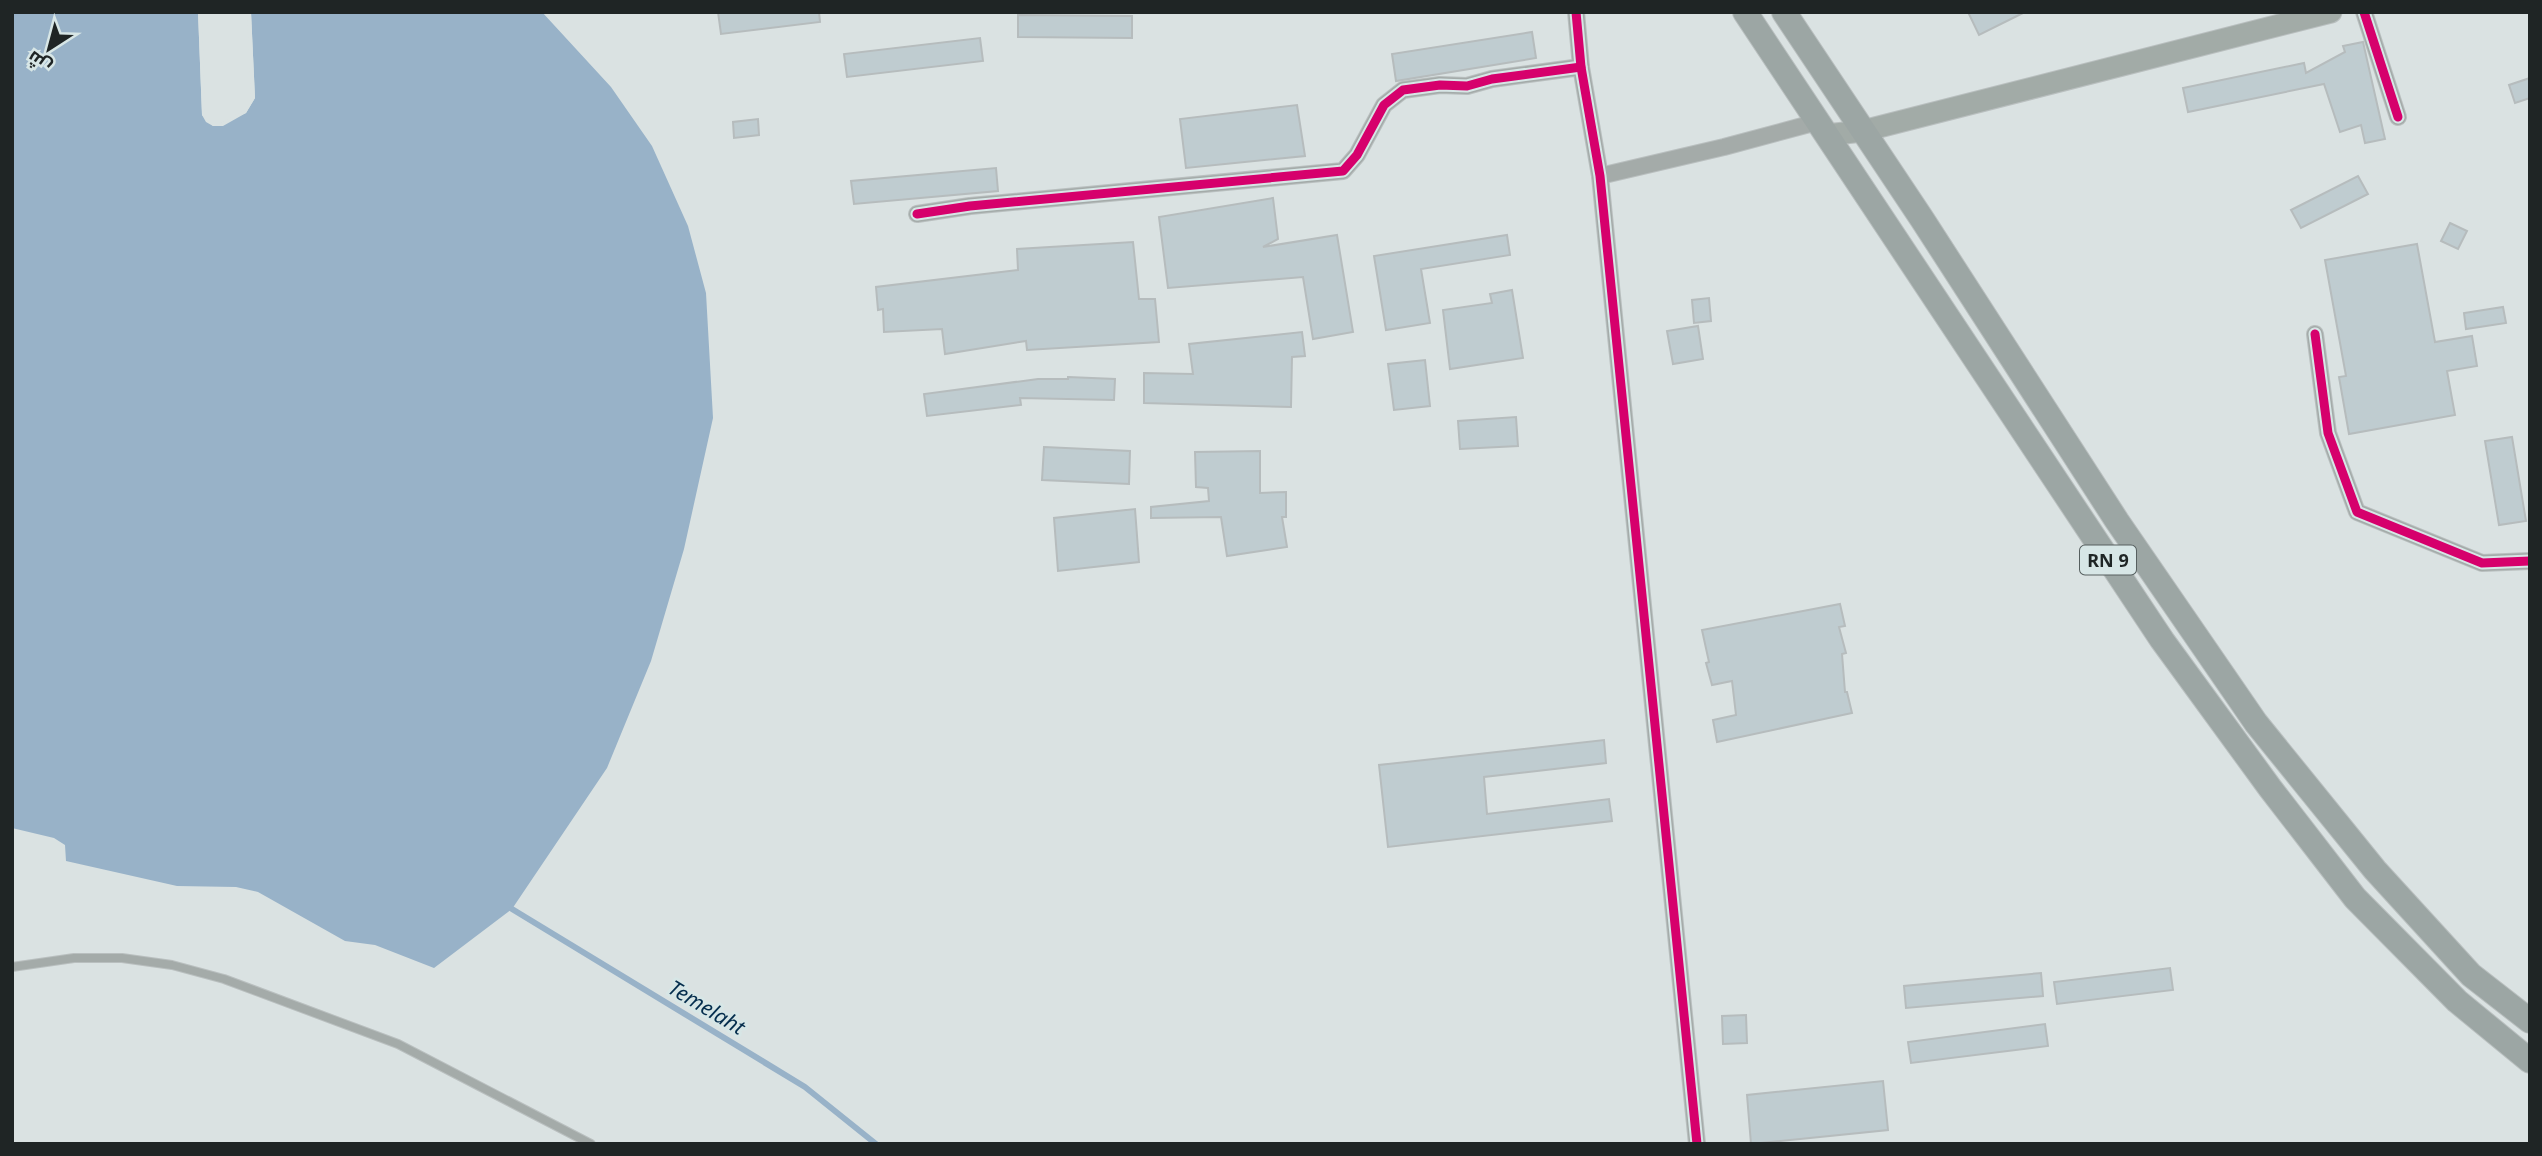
<svg xmlns="http://www.w3.org/2000/svg" width="2542" height="1156" font-family="'Noto Sans',Cairo,sans-serif">
  <rect width="100%" height="100%" fill="#dae2e2"/>
  <path fill="#98b2c8" d="M 12,12 L 198,12 L 202,115 L 213,126 L 246,113 L 255,98 L 251,12 L 542,12 L 611,87 L 652,146 L 688,226 L 706,293 L 713,418 L 684,549 L 651,661 L 607,768 L 512,909 L 434,968 L 375,945 L 345,941 L 258,892 L 236,887 L 177,886 L 66,861 L 65,845 L 54,838 L 12,828 Z"/>
  <path fill="#dae2e2" d="M 198,12 L 202,12 L 205,114 L 214,123 L 222,122 L 244,110 L 249,105 L 251,97 L 247,12 L 251,12 L 255,98 L 246,113 L 223,126 L 213,126 L 206,122 L 202,115 Z"/>
  <g fill="none" stroke-linecap="round" stroke-linejoin="round">
    <path stroke="#98b2c8" stroke-width="6" d="M 512,909 L 805,1087 L 876,1144"/>
  </g>
  <g fill="#bfccd0" stroke="#b6bcbd" stroke-width="2">
    <path d="M 718,12 L 819,12 L 820,22 L 721,34 Z"/>
    <path d="M 1968,12 L 2025,12 L 1979,35 Z"/>
    <path d="M 1018,15 L 1132,16 L 1132,38 L 1018,37 Z"/>
    <path d="M 1532,32 L 1536,58 L 1396,81 L 1392,54 Z"/>
    <path d="M 980,38 L 983,61 L 847,77 L 844,54 Z"/>
    <path d="M 2363,42 L 2385,139 L 2365,143 L 2361,125 L 2340,132 L 2324,84 L 2188,112 L 2183,88 L 2304,63 L 2306,73 L 2345,52 L 2343,46 Z"/>
    <path d="M 2530,78 L 2530,98 L 2515,103 L 2509,85 Z"/>
    <path d="M 1297,105 L 1305,156 L 1186,168 L 1180,119 Z"/>
    <path d="M 758,119 L 759,135 L 734,138 L 733,122 Z"/>
    <path d="M 996,168 L 998,191 L 854,204 L 851,181 Z"/>
    <path d="M 2358,176 L 2368,194 L 2301,228 L 2291,210 Z"/>
    <path d="M 1273,198 L 1278,239 L 1263,247 L 1337,235 L 1353,332 L 1313,339 L 1303,277 L 1168,288 L 1159,217 Z"/>
    <path d="M 2450,223 L 2467,231 L 2458,249 L 2441,241 Z"/>
    <path d="M 1507,235 L 1510,255 L 1421,269 L 1430,323 L 1386,330 L 1374,256 Z"/>
    <path d="M 1133,242 L 1139,299 L 1155,299 L 1159,342 L 1027,350 L 1026,341 L 945,354 L 942,329 L 884,332 L 883,309 L 878,310 L 876,287 L 1018,270 L 1017,249 Z"/>
    <path d="M 2417,244 L 2435,342 L 2472,336 L 2477,366 L 2447,371 L 2455,415 L 2349,434 L 2339,377 L 2346,376 L 2325,260 Z"/>
    <path d="M 1512,290 L 1523,358 L 1450,369 L 1443,310 L 1492,303 L 1490,294 Z"/>
    <path d="M 1709,298 L 1711,321 L 1694,323 L 1692,300 Z"/>
    <path d="M 2503,307 L 2506,323 L 2466,329 L 2464,313 Z"/>
    <path d="M 1698,326 L 1703,359 L 1673,364 L 1667,331 Z"/>
    <path d="M 1302,332 L 1305,356 L 1292,357 L 1291,407 L 1144,403 L 1144,373 L 1193,374 L 1189,344 Z"/>
    <path d="M 1425,360 L 1430,406 L 1394,410 L 1388,364 Z"/>
    <path d="M 1068,377 L 1115,379 L 1114,400 L 1020,398 L 1021,405 L 927,416 L 924,394 L 1038,379 L 1068,379 Z"/>
    <path d="M 1516,417 L 1518,446 L 1460,449 L 1458,421 Z"/>
    <path d="M 2512,437 L 2526,521 L 2499,525 L 2485,441 Z"/>
    <path d="M 1044,447 L 1130,451 L 1129,484 L 1042,480 Z"/>
    <path d="M 1260,451 L 1260,493 L 1286,492 L 1286,517 L 1282,517 L 1287,547 L 1227,556 L 1221,517 L 1151,518 L 1151,507 L 1209,501 L 1208,488 L 1196,487 L 1195,452 Z"/>
    <path d="M 1135,509 L 1139,562 L 1058,571 L 1054,518 Z"/>
    <path d="M 1840,604 L 1845,626 L 1839,627 L 1846,653 L 1842,654 L 1845,692 L 1847,692 L 1852,713 L 1717,742 L 1713,720 L 1736,715 L 1732,681 L 1712,685 L 1706,663 L 1709,662 L 1702,630 Z"/>
    <path d="M 1604,740 L 1606,763 L 1484,777 L 1487,814 L 1609,799 L 1612,821 L 1388,847 L 1379,765 Z"/>
    <path d="M 2170,968 L 2173,990 L 2057,1004 L 2054,982 Z"/>
    <path d="M 2041,973 L 2043,996 L 1906,1008 L 1904,986 Z"/>
    <path d="M 1746,1015 L 1747,1043 L 1723,1044 L 1722,1016 Z"/>
    <path d="M 2045,1024 L 2048,1046 L 1911,1063 L 1908,1042 Z"/>
    <path d="M 1883,1081 L 1888,1130 L 1751,1144 L 1747,1095 Z"/>
  </g>
  <g fill="none" stroke-linecap="round" stroke-linejoin="round">
    <g stroke="#b9bfbf" stroke-width="10">
      <path id="service" d="M 12,967 L 74,958 L 122,958 L 172,965 L 224,979 L 398,1044 L 591,1144"/>
    </g>
    <g stroke="#b9bfbf" stroke-width="18">
      <g id="minor">
        <path d="M 1576,12 L 1581,67 L 1600,176 L 1697,1144"/>
        <path d="M 2364,12 L 2398,117"/>
        <path d="M 1600,176 L 1724,147 L 1817,122"/>
        <path d="M 917,214 L 970,206 L 1343,171 L 1357,155 L 1384,105 L 1403,90 L 1440,85 L 1467,86 L 1492,79 L 1581,67"/>
        <path d="M 2315,334 L 2328,433 L 2357,512 L 2482,563 L 2530,561"/>
      </g>
    </g>
    <g stroke="#b9bfbf" stroke-width="23">
      <path id="secondary" d="M 1826,135 L 1863,131 L 2331,12"/>
    </g>
    <g stroke="#b9bfbf" stroke-width="26">
      <g id="trunk">
        <path d="M 1745,12 L 2162,640 L 2270,788 L 2355,898 L 2457,1001 L 2530,1061"/>
        <path d="M 1784,12 L 1922,219 L 2117,521 L 2256,723 L 2375,870 L 2471,975 L 2530,1021"/>
      </g>
    </g>
    <use href="#service" stroke="#a4aba9" stroke-width="8"/>
    <use href="#minor" stroke="#a4aba9" stroke-width="16"/>
    <use href="#secondary" stroke="#a2aba7" stroke-width="21"/>
    <use href="#trunk" stroke="#9ca6a4" stroke-width="24"/>
    <g stroke="#d7e6e6" stroke-width="13">
      <g id="cycleway">
        <path d="M 1576,12 L 1581,67 L 1600,176 L 1697,1144"/>
        <path d="M 2364,12 L 2398,117"/>
        <path d="M 917,214 L 970,206 L 1343,171 L 1357,155 L 1384,105 L 1403,90 L 1440,85 L 1467,86 L 1492,79 L 1581,67"/>
        <path d="M 2315,334 L 2328,433 L 2357,512 L 2482,563 L 2530,561"/>
      </g>
    </g>
    <use href="#cycleway" stroke="#d6006c" stroke-width="9"/>
  </g>
  <g text-anchor="middle" dominant-baseline="central" stroke-width="6" stroke-linejoin="round" paint-order="stroke">
    <rect fill="#d7e6e6" stroke="#565f5f" stroke-width="2" x="2080" y="545.5" width="56" height="29" rx="5"/>
    <g font-size="18" font-weight="bold" fill="#1f2525">
      <text x="2108" y="560">RN 9</text>
    </g>
    <g font-size="21" font-style="italic" fill="#042d4d" stroke="#d7e6e6">
      <text transform="translate(707 1007) rotate(31)">Temelaht</text>
    </g>
  </g>
  <rect width="2542" height="1156" fill="none" stroke="#1f2525" stroke-width="28"/>
  <g transform="translate(49 49) rotate(216)" stroke="#d7e6e6" stroke-width="5" paint-order="stroke">
  <path d="M0-5L12 26L0 18L-12 26Z" fill="#1f2525"/>
  <text y="-10" font-size="19" font-weight="bold" text-anchor="middle" fill="#1f2525">ش</text>
  </g>
</svg>
